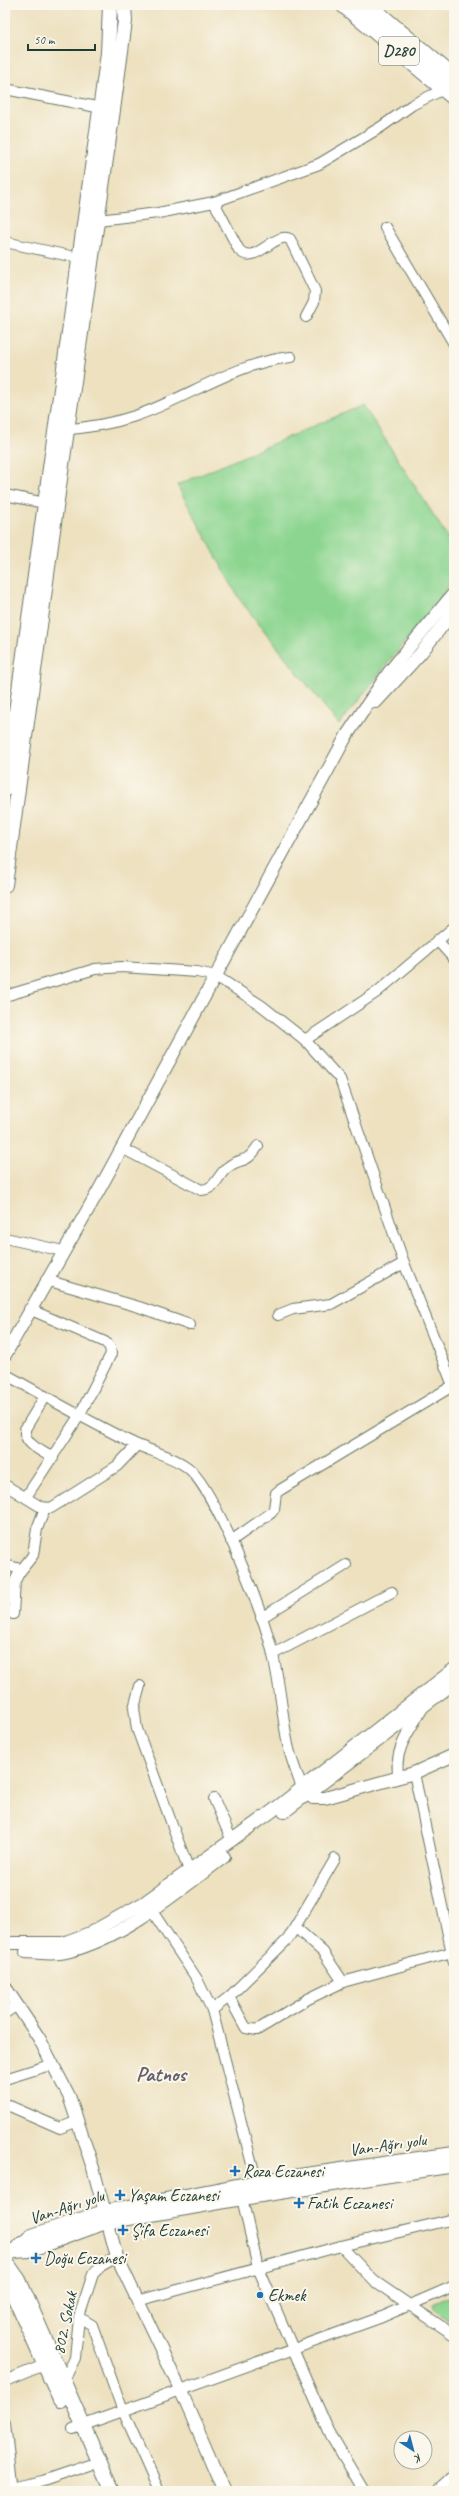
<svg xmlns="http://www.w3.org/2000/svg" width="459" height="2496" font-family="Caveat,sans-serif">
  <rect width="100%" height="100%" fill="#fbf7ec"/>
  <filter id="ink" filterUnits="userSpaceOnUse"><feTurbulence type="fractalNoise" baseFrequency=".025" numOctaves="2"/><feDisplacementMap in="SourceGraphic" scale="8" xChannelSelector="R" yChannelSelector="G"/><feConvolveMatrix kernelMatrix="1 2 1 2 8 2 1 2 1" color-interpolation-filters="sRGB"/></filter>
  <filter id="wash" filterUnits="userSpaceOnUse"><feTurbulence type="fractalNoise" baseFrequency=".012" numOctaves="4" result="noise"/><feDisplacementMap in="SourceGraphic" scale="16" xChannelSelector="R" yChannelSelector="G"/><feGaussianBlur stdDeviation="0.9" result="paint"/><feColorMatrix in="noise" values="0 0 0 0 0 0 0 0 0 0 0 0 0 0 0 0 0 1.4 0 .05"/><feComposite in="paint" operator="in"/></filter>
  <g filter="url(#wash)">
    <rect width="100%" height="100%" fill="#ede1c0"/>
    <g fill="#8cd590" stroke="#568962">
      <path d="M 363,405 L 454,547 L 454,579 L 339,725 L 240,600 L 177,485 Z"/>
      <path d="M 454,2294 L 454,2324 L 434,2310 L 432,2304 Z"/>
    </g>
  </g>
  <g filter="url(#ink)">
    <g fill="none" stroke-linecap="round" stroke-linejoin="round">
      <g stroke="#677665" stroke-width="12">
        <g id="minor">
          <path d="M 5,89 L 107,109"/>
          <path d="M 214,202 L 239,250 C 255,267 274,231 290,239 L 315,291 L 314,302 L 306,317"/>
          <path d="M 98,220 L 158,213 L 214,202 L 319,164 L 381,127 L 412,105 L 444,89"/>
          <path d="M 385,227 L 454,344"/>
          <path d="M 5,242 L 79,258"/>
          <path d="M 60,430 C 86,428 111,424 135,416 C 188,398 234,363 291,357"/>
          <path d="M 5,495 L 45,503"/>
          <path d="M 437,940 L 454,959"/>
          <path d="M 5,996 L 95,969 L 122,967 L 197,972 L 216,976 L 262,1006 L 305,1040 L 340,1079 L 404,1263 L 454,1388"/>
          <path d="M 305,1040 L 377,992 L 454,927"/>
          <path d="M 122,1148 L 201,1190 C 217,1189 217,1175 228,1167 C 242,1156 245,1166 258,1146"/>
          <path d="M 5,1238 L 63,1251"/>
          <path d="M 46,1280 L 139,1307 L 190,1325"/>
          <path d="M 278,1315 L 293,1309 L 331,1304 L 404,1263"/>
          <path d="M 5,1374 C 48,1398 91,1423 135,1444 C 153,1452 172,1456 187,1467 C 215,1488 266,1619 273,1655 C 280,1685 282,1715 288,1745 C 291,1759 297,1774 302,1788"/>
          <path d="M 45,1396 L 25,1429 C 23,1444 42,1451 53,1458"/>
          <path d="M 5,1485 L 41,1507 L 51,1508 L 117,1466 L 137,1445"/>
          <path d="M 26,1497 L 79,1416 L 111,1354 L 110,1347 L 105,1342 L 29,1309"/>
          <path d="M 231,1541 L 271,1513 L 274,1509 L 276,1493 L 280,1490 L 454,1385"/>
          <path d="M 5,1565 L 21,1569"/>
          <path d="M 13,1614 L 15,1581 L 19,1573 L 33,1555 L 37,1529 L 45,1508"/>
          <path d="M 261,1618 L 346,1565"/>
          <path d="M 273,1654 L 392,1592"/>
          <path d="M 140,1686 L 134,1708 L 137,1729 L 191,1876"/>
          <path d="M 414,1773 L 454,1963"/>
          <path d="M 399,1778 C 392,1751 410,1730 423,1708"/>
          <path d="M 214,1799 L 232,1841"/>
          <path d="M 148,1905 L 197,1979 L 212,2010 L 258,2187"/>
          <path d="M 295,1927 L 323,1952 L 343,1982"/>
          <path d="M 229,1997 L 246,2028 L 257,2030 L 308,1999 L 343,1982 L 452,1952"/>
          <path d="M 212,2010 L 229,1997 L 288,1939 L 335,1859"/>
          <path d="M 5,2013 L 17,2005"/>
          <path d="M 5,2079 L 53,2064"/>
          <path d="M 5,2104 L 60,2128 L 78,2121"/>
          <path d="M 242,2198 L 258,2268 L 329,2432 L 364,2491"/>
          <path d="M 341,2246 L 374,2281 L 454,2335"/>
          <path d="M 137,2301 L 341,2246 L 454,2219"/>
          <path d="M 79,2317 L 92,2325 L 123,2411 L 159,2491"/>
          <path d="M 5,2381 L 49,2363"/>
          <path d="M 63,2383 L 75,2358 L 79,2317 L 93,2274 L 101,2266 L 117,2257"/>
          <path d="M 5,2424 L 13,2491"/>
          <path d="M 73,2429 L 382,2317 L 454,2286"/>
          <path d="M 12,2488 L 43,2481 L 90,2465"/>
          <path d="M 436,2491 L 454,2475"/>
        </g>
      </g>
      <g stroke="#677665" stroke-width="14">
        <g id="tertiary">
          <path d="M 376,702 L 420,654 L 454,611"/>
          <path d="M 5,1355 L 99,1190 L 347,735 L 389,672 L 454,593"/>
          <path d="M 304,1790 L 313,1798 L 325,1798 L 414,1773 L 454,1755"/>
          <path d="M 284,1812 L 454,1683"/>
          <path d="M 5,1943 L 63,1943 L 90,1933 L 145,1902 L 271,1812 L 454,1669"/>
          <path d="M 26,1952 C 38,1953 54,1955 66,1952 C 124,1938 177,1892 224,1857"/>
          <path d="M 5,1987 L 39,2038 L 69,2096 L 93,2168 L 117,2257 L 180,2389 L 224,2491"/>
        </g>
      </g>
      <g stroke="#677665" stroke-width="16">
        <g id="secondary">
          <path d="M 5,790 L 108,53 L 110,5"/>
          <path d="M 5,885 L 58,493 L 113,110 L 125,21 L 124,5"/>
          <path d="M 14,2251 L 29,2250 L 106,2222 L 242,2198 L 454,2165"/>
          <path d="M 5,2255 L 14,2251 L 32,2236 L 104,2212 L 257,2182 L 454,2154"/>
          <path d="M 5,2260 L 19,2280 L 112,2491"/>
          <path d="M 10,2269 L 9,2285 L 60,2400"/>
        </g>
      </g>
      <g stroke="#677665" stroke-width="18">
        <g id="trunk">
          <path d="M 344,5 L 454,97"/>
          <path d="M 368,5 L 454,78"/>
        </g>
      </g>
      <use href="#minor" stroke="#fff" stroke-width="10"/>
      <use href="#tertiary" stroke="#fff" stroke-width="12"/>
      <use href="#secondary" stroke="#fff" stroke-width="14"/>
      <use href="#trunk" stroke="#fff" stroke-width="16"/>
    </g>
  </g>
  <g fill="#1f6fb2" stroke="#fbf7ec" stroke-width="1.5">
    <path d="M233 2165h4v4h4v4h-4v4h-4v-4h-4v-4h4z"/>
    <path d="M118 2189h4v4h4v4h-4v4h-4v-4h-4v-4h4z"/>
    <path d="M297 2197h4v4h4v4h-4v4h-4v-4h-4v-4h4z"/>
    <path d="M121 2224h4v4h4v4h-4v4h-4v-4h-4v-4h4z"/>
    <path d="M34 2252h4v4h4v4h-4v4h-4v-4h-4v-4h4z"/>
    <circle cx="260" cy="2295" r="4"/>
  </g>
  <g text-anchor="middle" dominant-baseline="central" stroke-width="4" stroke-linejoin="round" paint-order="stroke">
    <rect fill="#fbf7ec" stroke="#61756b" stroke-width="1" x="379" y="37" width="40" height="28" rx="3"/>
    <g font-size="16" font-weight="bold" fill="#1f3d34">
      <text x="399" y="51">D280</text>
    </g>
    <g font-size="17" fill="#1f3d34" stroke="#fbf7ec">
      <text transform="translate(388 2145) rotate(-8)">Van-Ağrı yolu</text>
      <text transform="translate(67 2207) rotate(-18)">Van-Ağrı yolu</text>
      <text transform="translate(65 2323) rotate(-78)">802. Sokak</text>
    </g>
    <g font-size="17" fill="#1f3d34" stroke="#fbf7ec" text-anchor="start">
      <text x="243" y="2171">Roza Eczanesi</text>
      <text x="128" y="2195">Yaşam Eczanesi</text>
      <text x="307" y="2203">Fatih Eczanesi</text>
      <text x="131" y="2230">Şifa Eczanesi</text>
      <text x="44" y="2258">Doğu Eczanesi</text>
      <text x="268" y="2295">Ekmek</text>
    </g>
    <g font-size="21" font-weight="bold" fill="#63606b" stroke="#fbf7ec">
      <text x="161" y="2074">Patnos</text>
    </g>
  </g>
  <rect width="459" height="2496" fill="none" stroke="#fbf7ec" stroke-width="20"/>
  <g transform="translate(413 2450) rotate(144)"><circle r="19" fill="#fbf7ec" stroke="#a3ada2"/>
  <path d="M0-3L7 15L0 10L-7 15Z" fill="#1f6fb2"/>
  <text y="-6" font-size="11" font-weight="bold" text-anchor="middle" fill="#1f3d34">K</text>
  </g>
  <path d="M28 44v6h67v-6" fill="none" stroke="#1f3d34" stroke-width="2"/>
  <text x="34" y="44" font-size="12" fill="#1f3d34" stroke="#fbf7ec" stroke-width="3" paint-order="stroke">50 m</text>
</svg>
